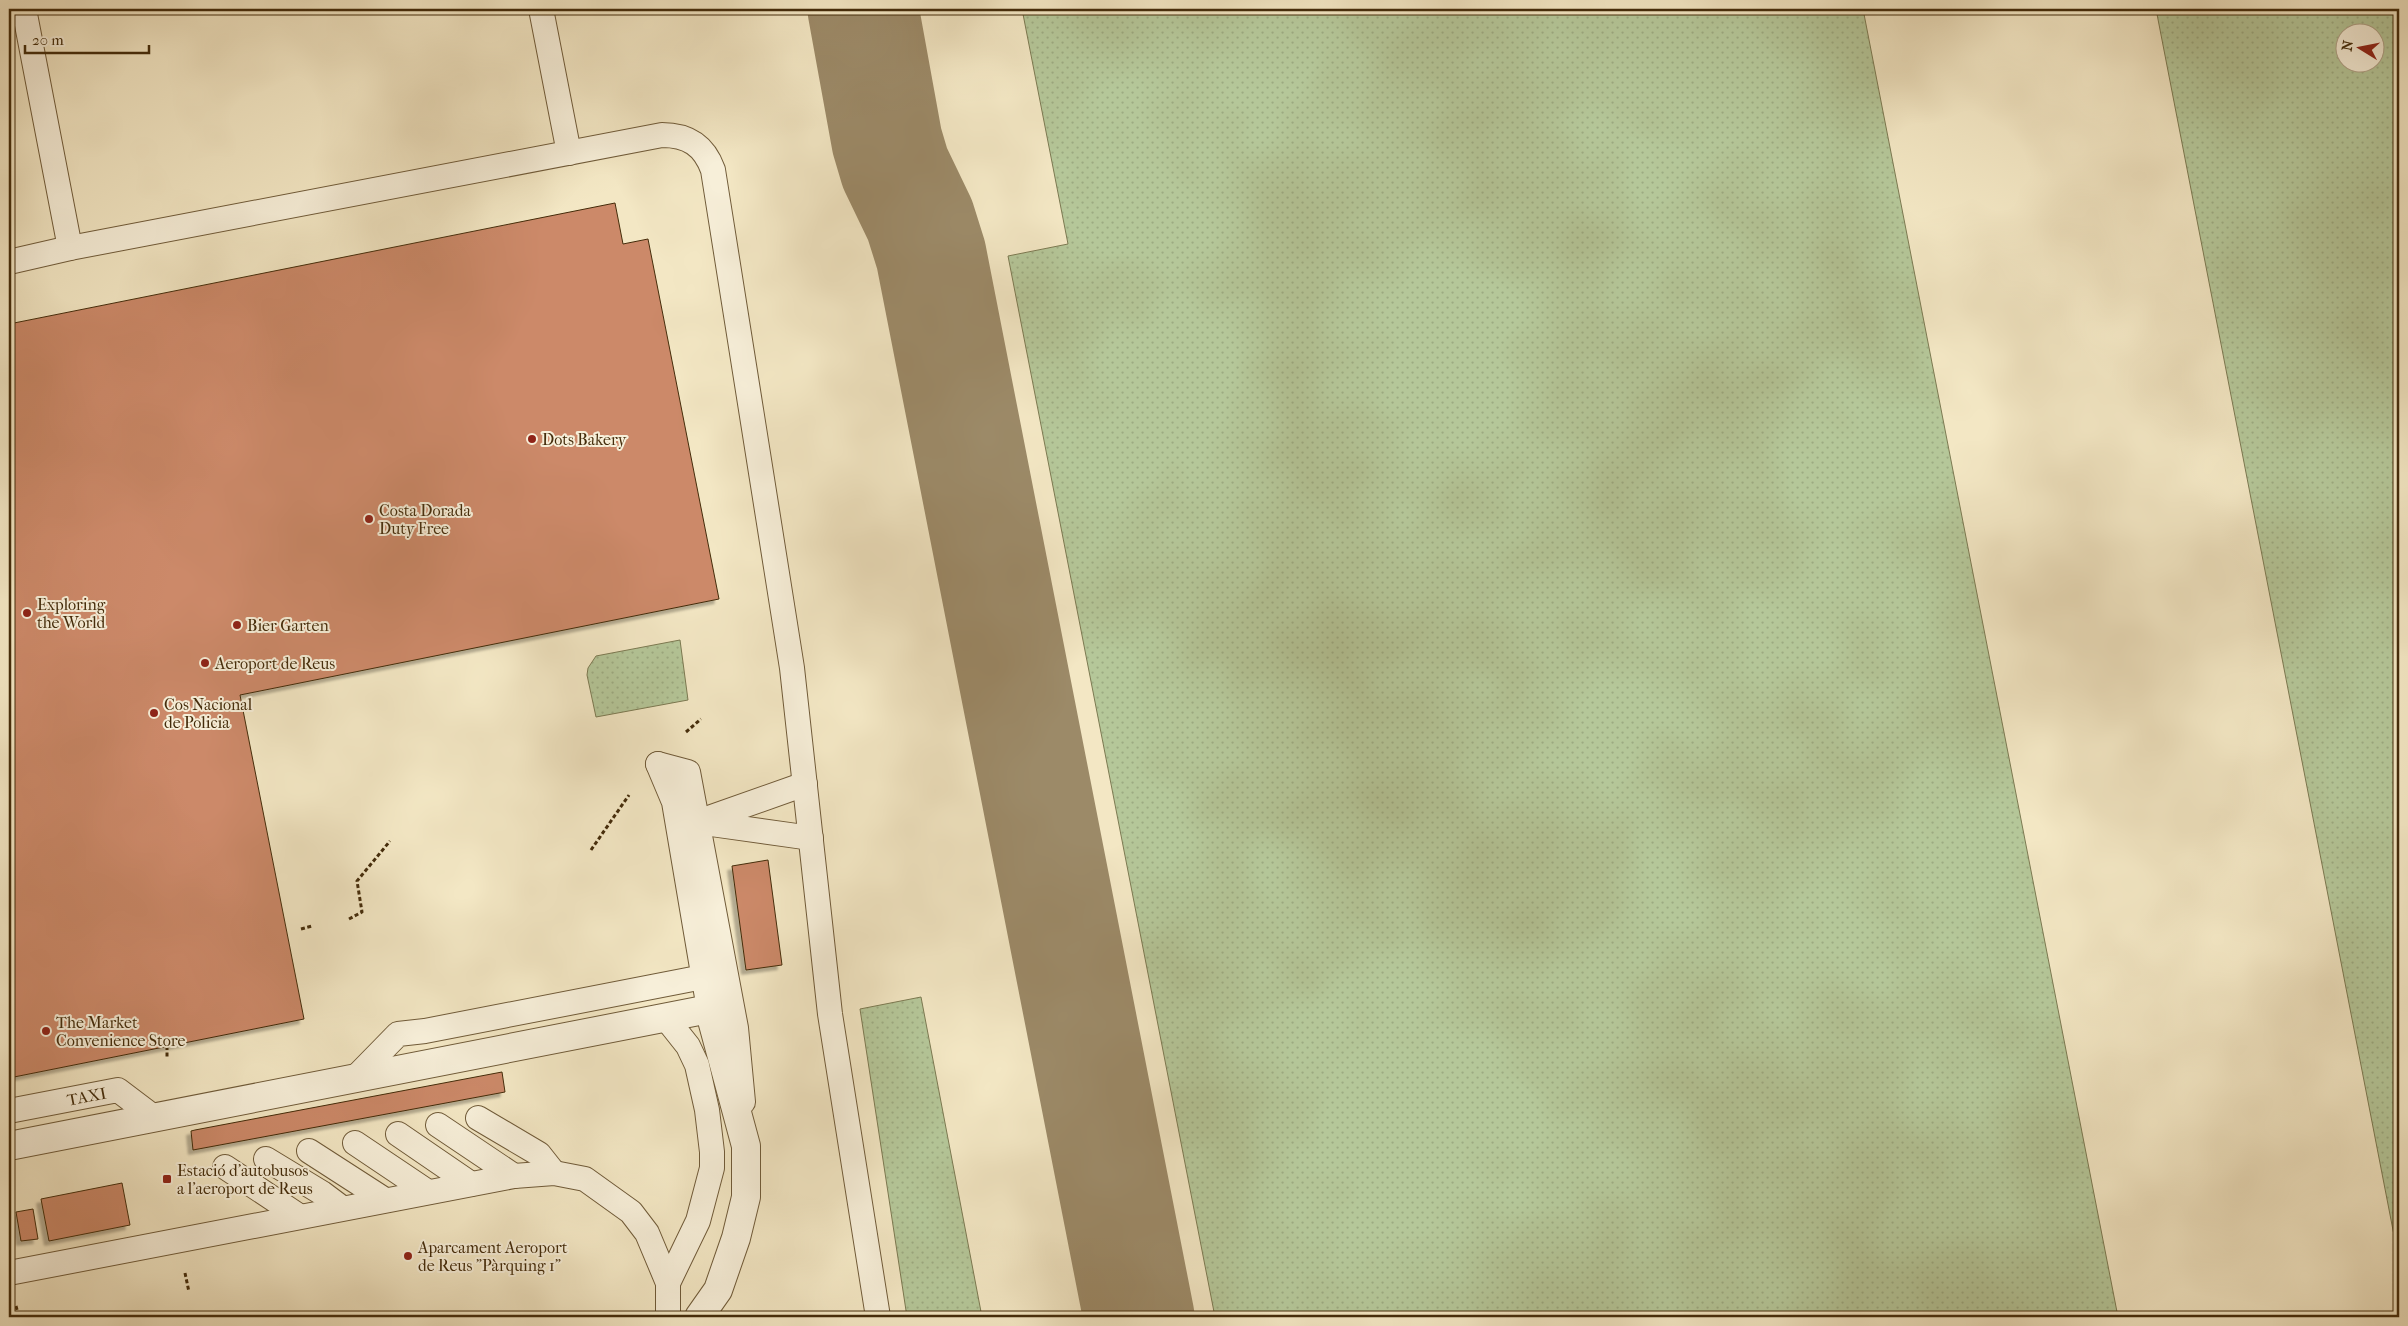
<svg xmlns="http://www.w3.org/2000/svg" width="2408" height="1326" font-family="'IM FELL French Canon',serif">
  <defs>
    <pattern id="grass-dots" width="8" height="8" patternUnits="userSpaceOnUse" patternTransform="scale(1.25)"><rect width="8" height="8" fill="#b5c799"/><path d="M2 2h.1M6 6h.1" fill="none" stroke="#9dab82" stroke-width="1.8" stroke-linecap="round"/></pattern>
    <filter id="shadow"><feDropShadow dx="-4.5" dy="4.5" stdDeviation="1" flood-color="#0004"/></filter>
  </defs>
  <rect width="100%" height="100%" fill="#f3e7c4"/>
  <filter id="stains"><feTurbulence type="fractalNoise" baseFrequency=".004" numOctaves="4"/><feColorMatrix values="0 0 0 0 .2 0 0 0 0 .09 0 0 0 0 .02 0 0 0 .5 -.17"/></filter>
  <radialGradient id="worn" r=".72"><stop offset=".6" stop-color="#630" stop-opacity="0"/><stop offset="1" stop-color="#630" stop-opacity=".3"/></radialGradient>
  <g fill="url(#grass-dots)" stroke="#7c7a52" fill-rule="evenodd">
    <path d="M 1022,9 L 1863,9 L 2118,1317 L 1215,1317 L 1008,256 L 1068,244 Z"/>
    <path d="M 2156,9 L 2399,9 L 2399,1261 ZM 2346,32 L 2376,32 L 2376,62 L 2346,62 Z"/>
    <path d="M 680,640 L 688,700 L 596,717 L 587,675 L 588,668 L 596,656 Z"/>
    <path d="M 921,997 L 982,1317 L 907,1317 L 860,1009 Z"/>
  </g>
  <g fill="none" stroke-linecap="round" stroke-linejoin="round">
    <path stroke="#9c8a68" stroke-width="111" d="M 863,9 L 887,141 L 895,168 L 920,220 L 931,255 L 1139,1317"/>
  </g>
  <g fill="#cc8969" stroke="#442c0b" filter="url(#shadow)">
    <path d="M 615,203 L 623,244 L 648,239 L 719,599 L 240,695 L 304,1019 L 9,1078 L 9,324 Z"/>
    <path d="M 768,860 L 782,965 L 746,970 L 732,866 Z"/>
    <path d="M 502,1072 L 505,1092 L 193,1150 L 191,1131 L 195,1130 Z"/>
    <path d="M 122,1183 L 130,1225 L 49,1241 L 41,1199 Z"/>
    <path d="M 33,1209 L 38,1239 L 21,1241 L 16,1212 Z"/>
  </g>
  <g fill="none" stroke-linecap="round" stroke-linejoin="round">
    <g stroke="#705b39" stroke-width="26">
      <g id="lane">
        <path d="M 24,9 L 70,248"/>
        <path d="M 541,9 L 569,153"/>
        <path d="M 9,262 L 70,248 L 662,135 C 688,135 704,145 713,170 L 792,668 L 830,1014 L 878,1317"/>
        <path d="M 658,764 L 688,772 L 736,1028 L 743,1102"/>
        <path d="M 658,764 L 674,802 L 709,1009"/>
        <path d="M 703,820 L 805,784"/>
        <path d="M 697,822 L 811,838"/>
        <path d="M 665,1017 L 688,1046 L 697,1065 L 707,1110 L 712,1152 L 712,1168 L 698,1221 L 668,1283"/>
        <path d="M 354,1079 L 398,1034 L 425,1031 L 703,977"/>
        <path id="s1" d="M 9,1111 L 118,1090 L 155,1118"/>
        <path d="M 478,1118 L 539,1154 L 554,1173"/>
        <path d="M 438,1125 L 514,1176"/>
        <path d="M 398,1134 L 471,1184"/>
        <path d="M 355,1143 L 428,1192"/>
        <path d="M 309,1151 L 385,1200"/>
        <path d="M 266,1159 L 322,1193 L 342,1208"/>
        <path d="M 225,1167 L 299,1216"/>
        <path d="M 9,1273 L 514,1176 L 554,1173 L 585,1179 L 631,1212 L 647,1233 L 668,1283 L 668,1317"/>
      </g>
    </g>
    <g stroke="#705b39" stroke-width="30">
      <path id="street" d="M 9,1146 L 709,1009 L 746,1146 L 746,1197 L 736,1238 L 718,1290 L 699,1317"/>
    </g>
    <g stroke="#442c0b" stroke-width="3" stroke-dasharray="4 2.5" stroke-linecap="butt">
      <path d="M 686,732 L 701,719"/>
      <path d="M 591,850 L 629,795"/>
      <path d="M 349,919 L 362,912 L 357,881 L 390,841"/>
      <path d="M 301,929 L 312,926"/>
      <path d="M 167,1046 L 167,1058"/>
      <path d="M 185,1273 L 189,1292"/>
      <path d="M 16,1306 L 19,1317"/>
    </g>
    <use href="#lane" stroke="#f7efd9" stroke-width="24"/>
    <use href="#street" stroke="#f7efd9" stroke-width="28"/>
  </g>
  <g fill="#8f2418" stroke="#f7efd9" stroke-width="2">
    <circle cx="532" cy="439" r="5"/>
    <circle cx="369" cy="519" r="5"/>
    <circle cx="27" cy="613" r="5"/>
    <circle cx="237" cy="625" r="5"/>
    <circle cx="205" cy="663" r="5"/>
    <circle cx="154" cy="713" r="5"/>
    <circle cx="46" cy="1031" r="5"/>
    <rect x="162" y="1174" width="10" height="10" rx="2.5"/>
    <circle cx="408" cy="1256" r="5"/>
  </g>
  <g text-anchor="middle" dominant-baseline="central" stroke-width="4" stroke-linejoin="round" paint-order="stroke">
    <g font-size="16" fill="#442c0b" stroke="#f7efd9" text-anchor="start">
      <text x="542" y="439">Dots Bakery</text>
      <text x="379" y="510">Costa Dorada<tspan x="379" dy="18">Duty Free</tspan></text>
      <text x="37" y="604">Exploring<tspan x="37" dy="18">the World</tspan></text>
      <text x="247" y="625">Bier Garten</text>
      <text x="215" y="663">Aeroport de Reus</text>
      <text x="164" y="704">Cos Nacional<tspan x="164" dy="18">de Policia</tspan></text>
      <text x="56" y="1022">The Market<tspan x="56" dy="18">Convenience Store</tspan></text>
      <text x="177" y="1170">Estació d'autobusos<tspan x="177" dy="18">a l'aeroport de Reus</tspan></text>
      <text x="418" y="1247">Aparcament Aeroport<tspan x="418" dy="18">de Reus "Pàrquing 1"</tspan></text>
    </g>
    <g font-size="16" fill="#442c0b" stroke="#f7efd9">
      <text stroke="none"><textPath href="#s1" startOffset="79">TAXI</textPath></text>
    </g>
  </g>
  <rect width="2408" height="1326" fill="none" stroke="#f3e7c4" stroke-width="30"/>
  <rect x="10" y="10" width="2388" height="1306" fill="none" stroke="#442c0b" stroke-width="2.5"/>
  <rect x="15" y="15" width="2378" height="1296" fill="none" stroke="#442c0b"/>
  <g transform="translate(2360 48) rotate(280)"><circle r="24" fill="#f7efd9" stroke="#afa187"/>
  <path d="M0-4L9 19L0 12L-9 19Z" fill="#8f2418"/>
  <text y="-8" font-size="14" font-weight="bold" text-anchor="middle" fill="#442c0b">N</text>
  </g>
  <path d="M25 45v8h124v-8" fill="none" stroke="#442c0b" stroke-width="2.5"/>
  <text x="32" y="45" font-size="15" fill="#442c0b" stroke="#f7efd9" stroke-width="4" paint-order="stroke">20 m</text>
  <rect width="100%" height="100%" filter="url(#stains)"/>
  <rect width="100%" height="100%" fill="url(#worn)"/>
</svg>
